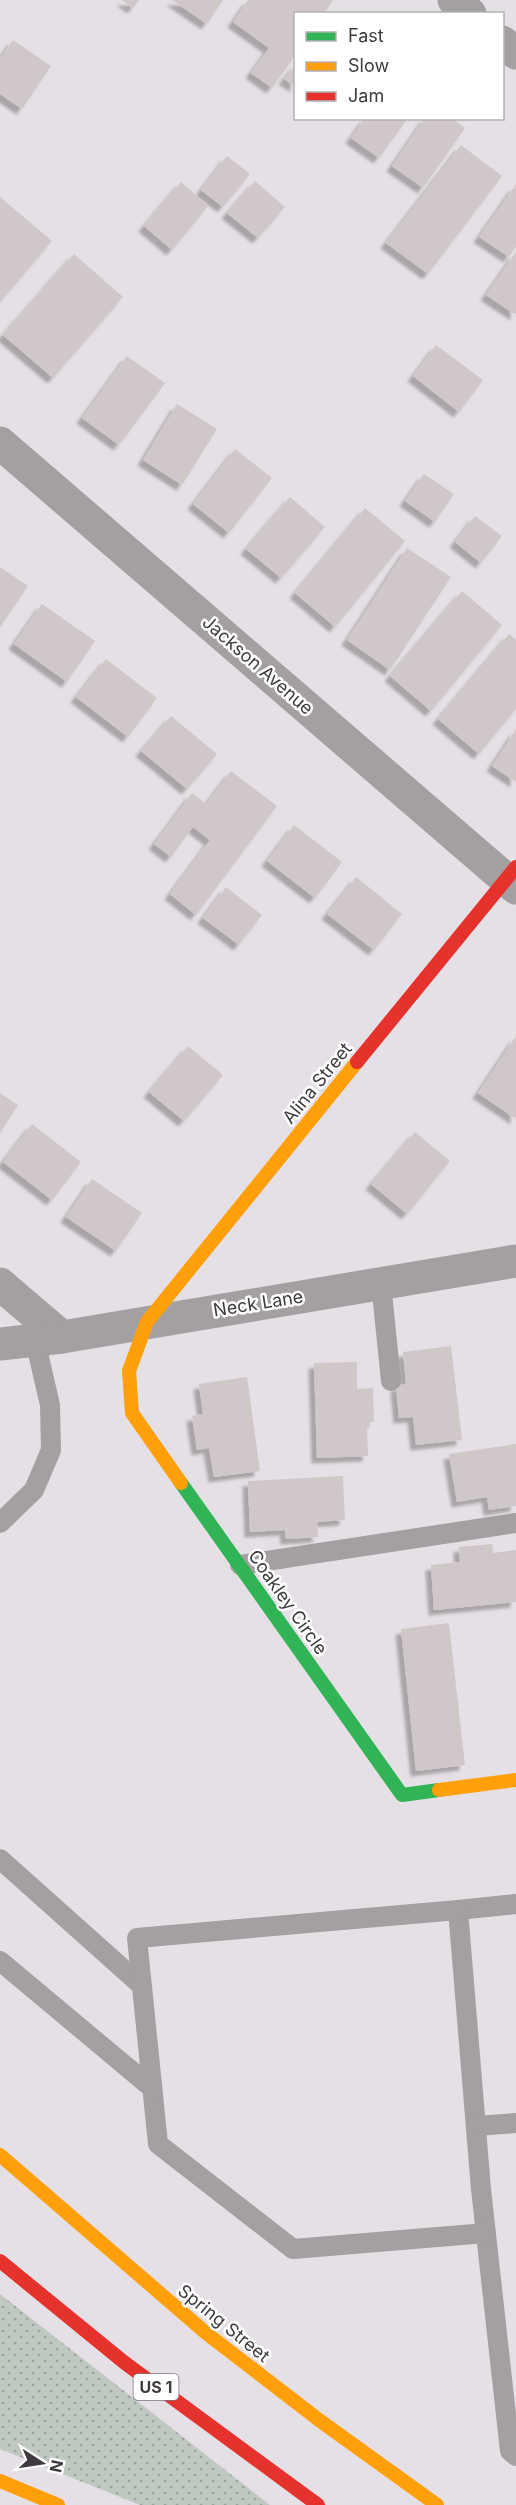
<svg xmlns="http://www.w3.org/2000/svg" width="516" height="2505" font-family="Inter,sans-serif">
  <defs>
    <pattern id="grass-dots" width="8" height="8" patternUnits="userSpaceOnUse" patternTransform="scale(1.5)"><rect width="8" height="8" fill="#c0c8c2"/><path d="M2 2h.1M6 6h.1" fill="none" stroke="#9da39f" stroke-width="1.8" stroke-linecap="round"/></pattern>
    <filter id="shadow"><feDropShadow dx="-5.5" dy="5.5" stdDeviation="1.5" flood-color="#0004"/></filter>
  </defs>
  <rect width="100%" height="100%" fill="#e5e0e5"/>
  <path fill="url(#grass-dots)" d="M 0,2294 L 270,2505 L 140,2505 L 0,2449 Z"/>
  <g fill="#d0c8c8" filter="url(#shadow)">
    <path d="M 122,0 L 139,0 L 133,8 Z"/>
    <path d="M 172,0 L 223,0 L 207,24 Z"/>
    <path d="M 248,0 L 333,0 L 324,14 L 296,14 L 296,54 L 272,88 L 251,73 L 269,48 L 233,22 Z"/>
    <path d="M 13,40 L 51,66 L 22,109 L 0,94 L 0,59 Z"/>
    <path d="M 296,64 L 296,87 L 284,79 Z"/>
    <path d="M 365,118 L 408,118 L 379,158 L 351,138 Z"/>
    <path d="M 425,118 L 451,118 L 465,128 L 423,188 L 392,166 Z"/>
    <path d="M 461,145 L 502,176 L 428,274 L 386,243 Z"/>
    <path d="M 227,156 L 250,174 L 223,207 L 201,190 Z"/>
    <path d="M 255,181 L 285,207 L 258,238 L 227,213 Z"/>
    <path d="M 181,182 L 208,206 L 172,250 L 144,226 Z"/>
    <path d="M 516,184 L 516,246 L 509,257 L 479,237 Z"/>
    <path d="M 0,197 L 52,241 L 0,302 Z"/>
    <path d="M 516,252 L 516,315 L 486,295 Z"/>
    <path d="M 74,254 L 123,297 L 53,378 L 3,335 Z"/>
    <path d="M 436,345 L 483,380 L 459,412 L 413,376 Z"/>
    <path d="M 127,356 L 165,383 L 119,445 L 82,418 Z"/>
    <path d="M 177,404 L 217,429 L 182,485 L 143,460 Z"/>
    <path d="M 235,449 L 272,478 L 229,533 L 193,504 Z"/>
    <path d="M 424,474 L 454,494 L 435,522 L 405,501 Z"/>
    <path d="M 290,497 L 325,527 L 281,578 L 246,549 Z"/>
    <path d="M 365,508 L 405,541 L 335,627 L 295,593 Z"/>
    <path d="M 475,516 L 502,536 L 481,563 L 455,542 Z"/>
    <path d="M 407,548 L 451,577 L 390,670 L 347,640 Z"/>
    <path d="M 0,567 L 28,586 L 3,623 L 0,621 Z"/>
    <path d="M 462,591 L 502,625 L 431,711 L 390,676 Z"/>
    <path d="M 42,604 L 95,641 L 67,682 L 14,644 Z"/>
    <path d="M 509,634 L 516,640 L 516,709 L 479,754 L 438,719 Z"/>
    <path d="M 106,659 L 157,698 L 128,737 L 76,697 Z"/>
    <path d="M 171,716 L 217,754 L 187,789 L 141,751 Z"/>
    <path d="M 516,729 L 516,782 L 492,766 Z"/>
    <path d="M 231,771 L 277,806 L 196,915 L 170,894 L 210,840 L 193,827 L 171,857 L 154,844 L 192,793 L 206,804 Z"/>
    <path d="M 294,825 L 342,862 L 315,898 L 267,861 Z"/>
    <path d="M 356,877 L 402,914 L 374,950 L 327,914 Z"/>
    <path d="M 226,887 L 262,915 L 239,945 L 203,918 Z"/>
    <path d="M 516,1036 L 516,1119 L 478,1093 Z"/>
    <path d="M 188,1046 L 223,1075 L 184,1121 L 149,1092 Z"/>
    <path d="M 0,1093 L 18,1105 L 0,1133 Z"/>
    <path d="M 32,1124 L 81,1162 L 52,1200 L 3,1162 Z"/>
    <path d="M 415,1132 L 450,1161 L 407,1214 L 371,1184 Z"/>
    <path d="M 92,1179 L 142,1213 L 116,1251 L 66,1217 Z"/>
    <path d="M 451,1346 L 462,1440 L 416,1445 L 413,1417 L 399,1418 L 396,1386 L 406,1384 L 403,1352 Z"/>
    <path d="M 357,1362 L 357,1389 L 373,1388 L 374,1422 L 367,1422 L 368,1456 L 317,1458 L 314,1363 Z"/>
    <path d="M 247,1377 L 260,1471 L 214,1477 L 209,1448 L 197,1450 L 192,1416 L 203,1414 L 199,1384 Z"/>
    <path d="M 516,1444 L 516,1506 L 489,1510 L 487,1497 L 457,1502 L 449,1454 Z"/>
    <path d="M 343,1476 L 345,1520 L 317,1522 L 318,1537 L 286,1539 L 285,1530 L 250,1532 L 248,1481 Z"/>
    <path d="M 492,1544 L 493,1553 L 516,1550 L 516,1602 L 434,1610 L 431,1565 L 460,1562 L 459,1547 Z"/>
    <path d="M 449,1623 L 465,1765 L 416,1771 L 401,1629 Z"/>
  </g>
  <g fill="none" stroke-linecap="round" stroke-linejoin="round">
    <g stroke="#a4a0a1" stroke-width="20">
      <path d="M 381,1283 L 391,1381"/>
      <path d="M 0,1523 L 34,1490 L 51,1450 L 50,1405 L 35,1340"/>
      <path d="M 240,1565 L 516,1523"/>
      <path d="M 0,1859 L 141,1985"/>
      <path d="M 516,1904 L 458,1910 L 481,2189 L 510,2451 L 516,2456"/>
      <path d="M 458,1910 L 137,1938 L 158,2144 L 293,2249 L 486,2233"/>
      <path d="M 0,1961 L 152,2088"/>
      <path d="M 476,2126 L 516,2123"/>
    </g>
    <g stroke="#a4a0a1" stroke-width="33">
      <path d="M 454,0 L 470,14"/>
      <path d="M 502,42 L 516,53"/>
      <path d="M 0,443 L 516,888"/>
      <path d="M 0,1284 L 62,1337"/>
      <path d="M 0,1344 L 62,1337 L 516,1261"/>
    </g>
    <path stroke="#30b455" stroke-width="14" d="M 181,1483 L 402,1795 L 439,1790"/>
    <g stroke="#ff9f0a" stroke-width="14">
      <path d="M 181,1483 L 132,1413 L 129,1371 L 147,1322 L 357,1062"/>
      <path d="M 439,1790 L 516,1780"/>
      <path d="M 0,2155 L 206,2333 L 319,2420 L 437,2505"/>
      <path d="M 0,2481 L 58,2505"/>
    </g>
    <g stroke="#e5322d" stroke-width="14">
      <path d="M 357,1062 L 516,867"/>
      <path d="M 0,2261 L 125,2363 L 318,2505"/>
    </g>
  </g>
  <g text-anchor="middle" dominant-baseline="central" stroke-width="5" stroke-linejoin="round" paint-order="stroke">
    <rect fill="#fff" stroke="#797579" stroke-width="1.5" x="133.5" y="2374" width="45" height="26" rx="4.5"/>
    <g font-size="16" font-weight="bold" fill="#3f3a3f">
      <text x="156" y="2387">US 1</text>
    </g>
    <g font-size="18" fill="#3f3a3f" stroke="#fff">
      <text transform="translate(258 665) rotate(41)">Jackson Avenue</text>
      <text transform="translate(317 1083) rotate(-51)">Alina Street</text>
      <text transform="translate(258 1303) rotate(-9)">Neck Lane</text>
      <text transform="translate(288 1602) rotate(55)">Coakley Circle</text>
      <text transform="translate(224 2323) rotate(39)">Spring Street</text>
    </g>
  </g>
  <rect x="294" y="12" width="210" height="108" fill="#ffffff" stroke="#b2b0b2" stroke-width="1.5"/>
  <rect x="306" y="32" width="30" height="9" fill="#30b455" stroke="#b2b0b2" stroke-width="1.5"/>
  <text x="348" y="42" font-size="18" fill="#3f3a3f">Fast</text>
  <rect x="306" y="62" width="30" height="9" fill="#ff9f0a" stroke="#b2b0b2" stroke-width="1.5"/>
  <text x="348" y="72" font-size="18" fill="#3f3a3f">Slow</text>
  <rect x="306" y="92" width="30" height="9" fill="#e5322d" stroke="#b2b0b2" stroke-width="1.5"/>
  <text x="348" y="102" font-size="18" fill="#3f3a3f">Jam</text>
  <g transform="translate(42 2463) rotate(102)" stroke="#ffffff" stroke-width="4.5" paint-order="stroke">
  <path d="M0-4.5L10 22L0 15L-10 22Z" fill="#3f3a3f"/>
  <text y="-9" font-size="16" font-weight="bold" text-anchor="middle" fill="#3f3a3f">N</text>
  </g>
</svg>
